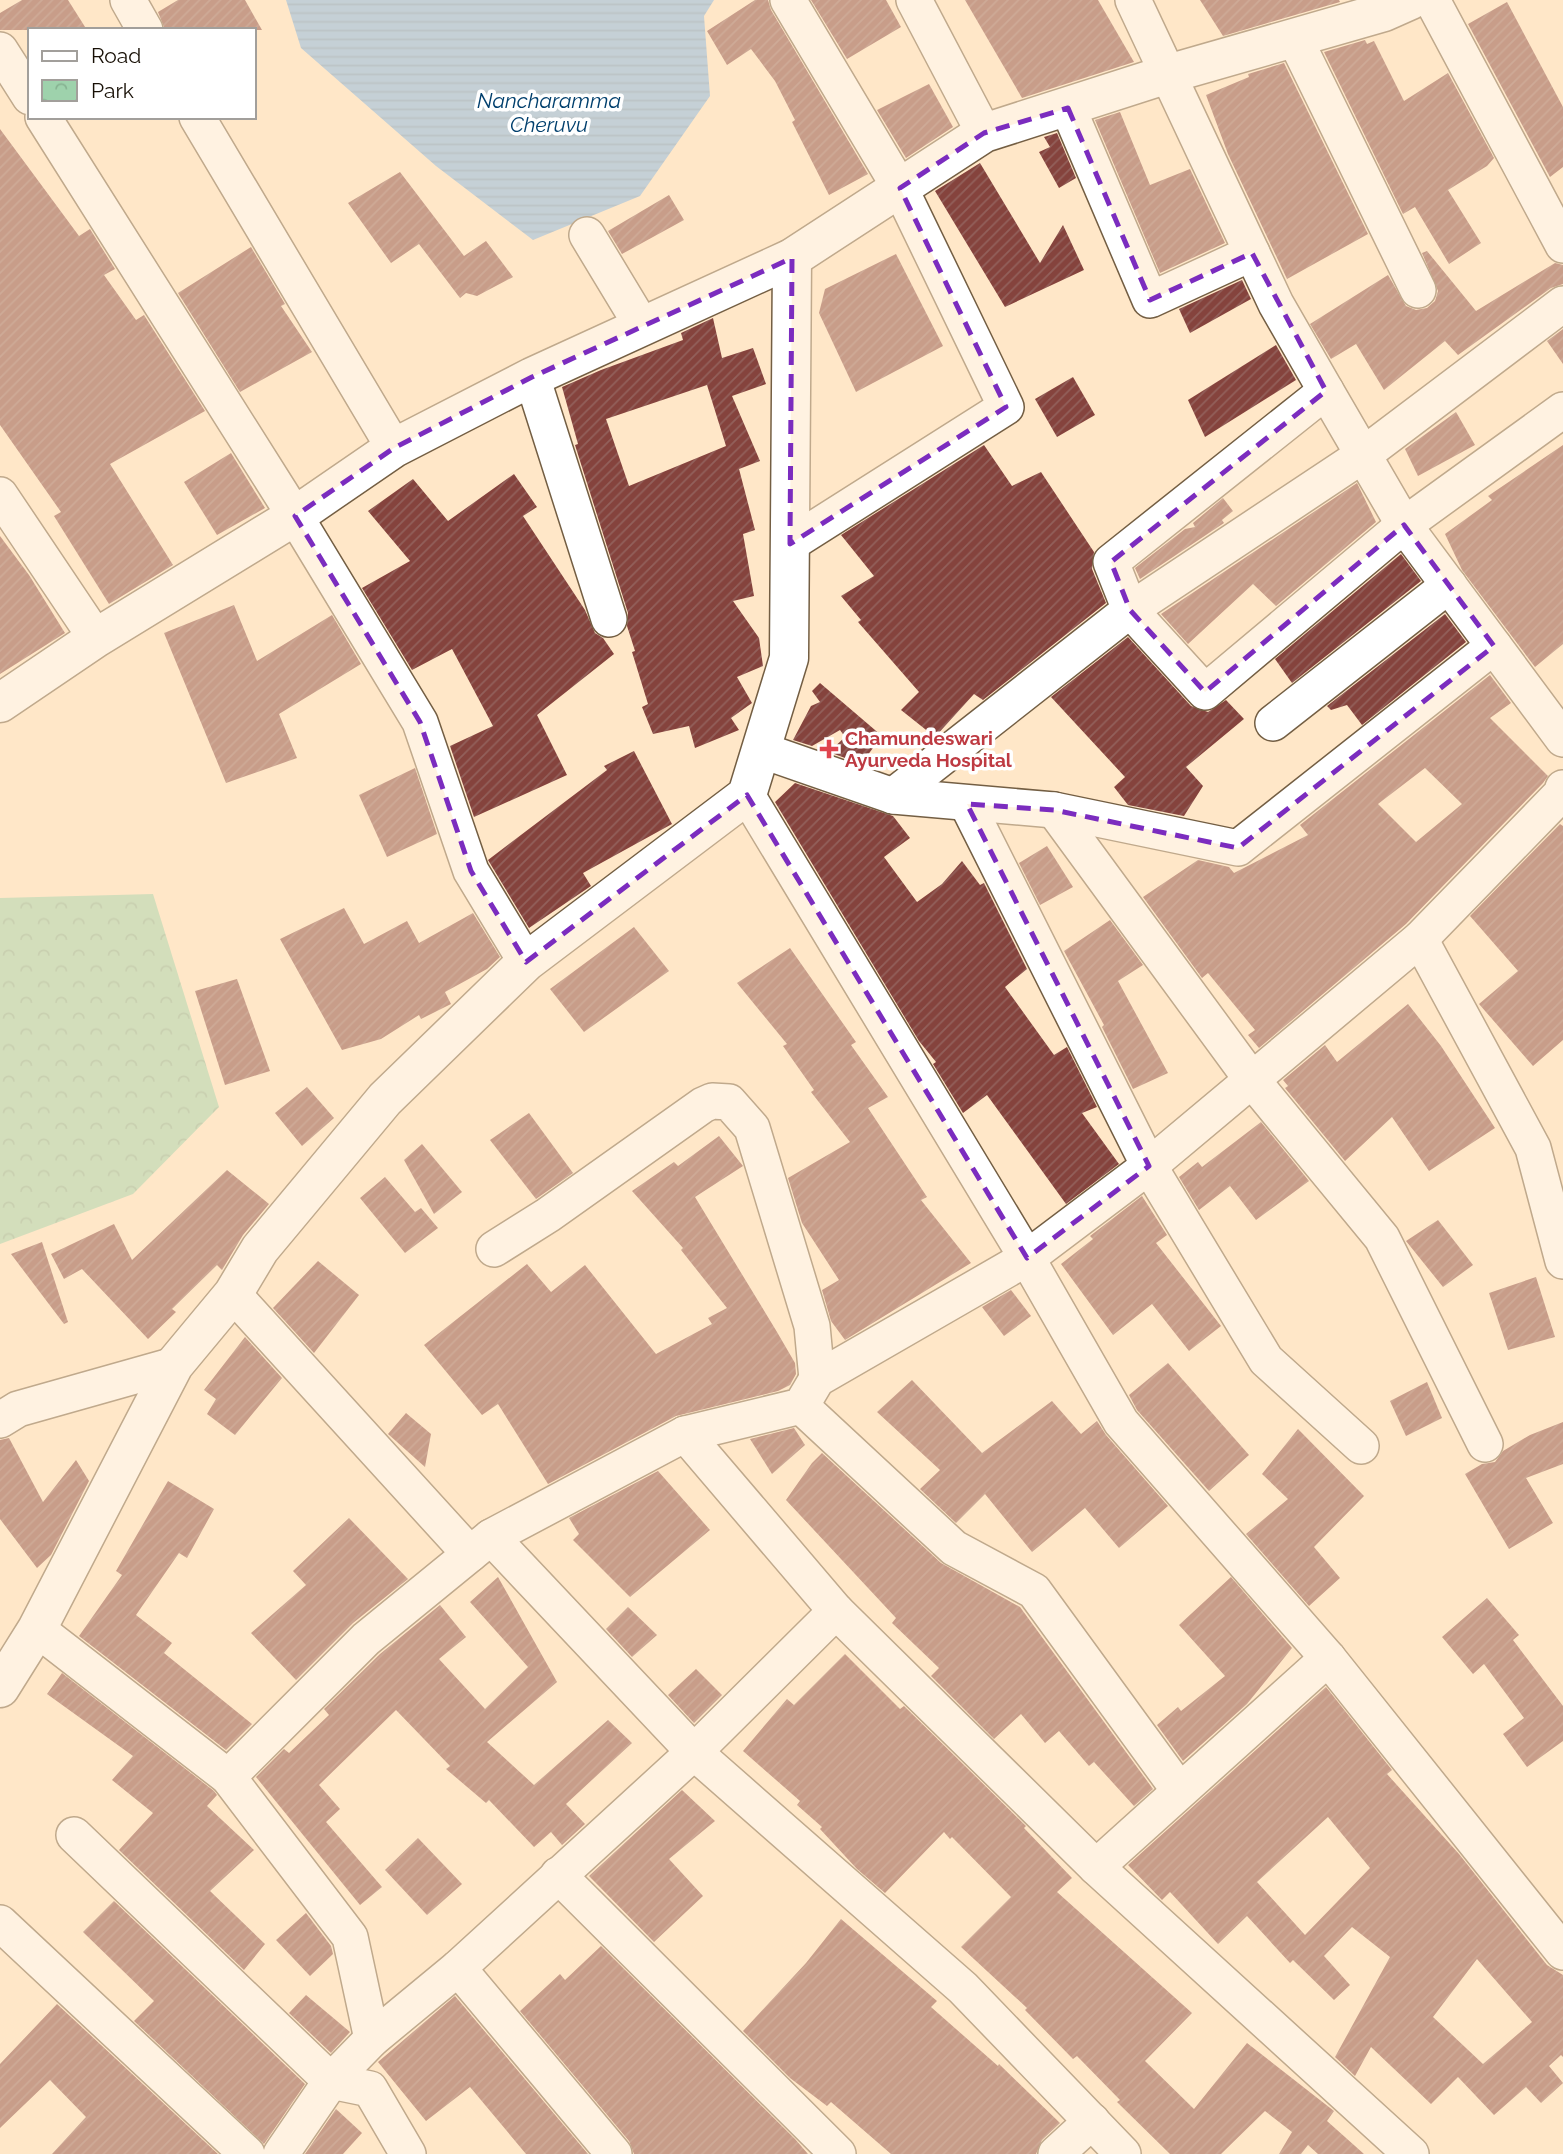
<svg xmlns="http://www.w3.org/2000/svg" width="1563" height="2154" font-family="Raleway,sans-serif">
  <defs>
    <pattern id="park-crowns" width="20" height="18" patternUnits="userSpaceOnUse" patternTransform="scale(1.75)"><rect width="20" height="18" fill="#9ed2ac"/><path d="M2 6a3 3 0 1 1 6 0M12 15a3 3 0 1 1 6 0" fill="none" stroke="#87b392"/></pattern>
    <pattern id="water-rules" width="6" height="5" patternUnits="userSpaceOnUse" patternTransform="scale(1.75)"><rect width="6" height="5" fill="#7fb4e6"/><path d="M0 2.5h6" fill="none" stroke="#6d9ac4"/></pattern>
    <pattern id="building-hatch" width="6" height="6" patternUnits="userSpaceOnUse" patternTransform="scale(1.75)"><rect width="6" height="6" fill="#85433d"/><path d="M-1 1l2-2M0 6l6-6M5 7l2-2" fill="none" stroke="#92605b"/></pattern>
  </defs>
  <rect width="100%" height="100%" fill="#ffe7c8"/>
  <path fill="url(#park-crowns)" d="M 153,894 L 219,1107 L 133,1194 L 0,1244 L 0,898 Z"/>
  <path fill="url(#water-rules)" d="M 286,0 L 714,0 L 704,16 L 710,96 L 640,196 L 533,240 L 436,166 L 301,48 Z"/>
  <g fill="url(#building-hatch)" fill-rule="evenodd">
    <path d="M 22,0 L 68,0 L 87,30 L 0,30 L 0,13 Z"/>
    <path d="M 178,0 L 245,0 L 262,30 L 165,30 L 158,12 Z"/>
    <path d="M 755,0 L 768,0 L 771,10 L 868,174 L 829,195 L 792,122 L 795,120 L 775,81 L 751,49 L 727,65 L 707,31 Z"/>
    <path d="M 811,0 L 886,0 L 901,27 L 847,59 Z"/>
    <path d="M 965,0 L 1098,0 L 1134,62 L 1022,98 Z"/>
    <path d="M 1200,0 L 1339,0 L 1340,2 L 1223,36 Z"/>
    <path d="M 1507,2 L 1563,107 L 1563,167 L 1550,177 L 1468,24 Z"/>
    <path d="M 1365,40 L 1367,44 L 1374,41 L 1404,101 L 1448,73 L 1494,158 L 1487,166 L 1448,190 L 1481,243 L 1449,264 L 1415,207 L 1403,214 L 1324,52 Z"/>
    <path d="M 1284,63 L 1368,234 L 1287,279 L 1228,154 L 1206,95 L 1249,77 L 1248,74 Z"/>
    <path d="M 929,84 L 953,127 L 906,158 L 877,110 Z"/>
    <path d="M 1120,112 L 1150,185 L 1190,169 L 1225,243 L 1160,273 L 1095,120 Z"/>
    <path d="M 0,129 L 79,236 L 90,229 L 115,269 L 104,275 L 136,320 L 144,315 L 205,411 L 110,464 L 173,565 L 109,604 L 54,516 L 61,512 L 0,425 Z"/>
    <path d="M 1057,133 L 1076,178 L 1059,188 L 1039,152 L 1050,147 L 1044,137 Z"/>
    <path d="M 980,163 L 1040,263 L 1063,225 L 1084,270 L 1005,307 L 935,191 Z"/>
    <path d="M 400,172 L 464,256 L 486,241 L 513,277 L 477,296 L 466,293 L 460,298 L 419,244 L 391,263 L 348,203 Z"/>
    <path d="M 669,195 L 684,220 L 622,254 L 608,231 Z"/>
    <path d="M 251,247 L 285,304 L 281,306 L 312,352 L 240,392 L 178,293 Z"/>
    <path d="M 1427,251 L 1476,311 L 1555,263 L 1563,265 L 1563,284 L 1551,288 L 1458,355 L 1445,341 L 1384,390 L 1356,344 L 1331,359 L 1310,324 L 1388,275 L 1406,306 L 1416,310 L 1427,308 L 1435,301 L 1438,291 L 1422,253 Z"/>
    <path d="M 896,254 L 943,346 L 856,392 L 819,313 L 825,289 Z"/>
    <path d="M 1242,280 L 1251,299 L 1190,333 L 1179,309 Z"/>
    <path d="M 713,318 L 722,358 L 753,348 L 766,384 L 732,396 L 760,461 L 739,469 L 755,530 L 743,534 L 754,596 L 733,601 L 759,638 L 763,666 L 737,677 L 752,703 L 731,718 L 739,730 L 695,748 L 689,726 L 653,734 L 642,707 L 648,704 L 632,652 L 635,651 L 627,626 L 628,613 L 575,445 L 578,444 L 562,387 L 601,370 L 683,340 L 681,333 ZM 707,385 L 726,446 L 629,486 L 606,419 Z"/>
    <path d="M 1563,329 L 1563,364 L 1547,341 Z"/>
    <path d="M 1276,345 L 1296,380 L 1205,437 L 1188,400 Z"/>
    <path d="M 1073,377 L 1095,415 L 1057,437 L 1035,399 Z"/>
    <path d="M 1456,412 L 1475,445 L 1418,476 L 1405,449 Z"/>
    <path d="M 984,445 L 1012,486 L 1041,472 L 1094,552 L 1092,569 L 1106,603 L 983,700 L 974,694 L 935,737 L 901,710 L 919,692 L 858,622 L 861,620 L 841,596 L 874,576 L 841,535 Z"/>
    <path d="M 1563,445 L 1563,644 L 1535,667 L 1462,570 L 1445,534 L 1492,500 L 1488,496 Z"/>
    <path d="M 231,453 L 265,508 L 217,535 L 184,482 Z"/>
    <path d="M 514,474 L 537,507 L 523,516 L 585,610 L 595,633 L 603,638 L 614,654 L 537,715 L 567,775 L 474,817 L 450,746 L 493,726 L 452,649 L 412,670 L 362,588 L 410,561 L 368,511 L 413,479 L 448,521 Z"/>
    <path d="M 1357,483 L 1376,522 L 1276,606 L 1253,584 L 1188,644 L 1161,614 Z"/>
    <path d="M 1223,498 L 1233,511 L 1222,520 L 1224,523 L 1140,579 L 1135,568 L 1185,529 L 1195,527 L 1193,523 Z"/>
    <path d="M 0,536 L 29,575 L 65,633 L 0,674 Z"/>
    <path d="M 1401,554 L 1421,581 L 1292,683 L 1275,659 Z"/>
    <path d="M 234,605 L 257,661 L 332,615 L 361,664 L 279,714 L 297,758 L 226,783 L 164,633 Z"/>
    <path d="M 1445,614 L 1466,642 L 1362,725 L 1347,705 L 1331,710 L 1327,706 Z"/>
    <path d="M 1128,637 L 1191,706 L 1208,712 L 1226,700 L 1244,719 L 1186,767 L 1203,786 L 1184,816 L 1128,805 L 1114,787 L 1125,777 L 1051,697 Z"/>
    <path d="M 1490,675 L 1511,703 L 1490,718 L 1548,776 L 1543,783 L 1406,924 L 1259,1048 L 1248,1035 L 1255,1030 L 1208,973 L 1202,978 L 1143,897 L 1198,860 L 1229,867 L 1234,873 L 1308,835 L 1300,825 ZM 1425,768 L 1462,804 L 1416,842 L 1378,804 Z"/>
    <path d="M 820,683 L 882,736 L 861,764 L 829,752 L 845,737 L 840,730 L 812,746 L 793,740 L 811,706 L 820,702 L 812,691 Z"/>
    <path d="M 634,751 L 672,824 L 583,873 L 591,886 L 529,928 L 488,860 L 607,770 L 604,766 Z"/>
    <path d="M 415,768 L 437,834 L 387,857 L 359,795 Z"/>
    <path d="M 795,783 L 893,816 L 910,838 L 884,857 L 917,902 L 942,884 L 962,861 L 980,885 L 984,883 L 1027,969 L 1005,987 L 1054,1055 L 1067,1047 L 1097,1107 L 1082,1113 L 1119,1164 L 1066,1204 L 987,1095 L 963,1113 L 933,1064 L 936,1062 L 919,1041 L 775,802 Z"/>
    <path d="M 1560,824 L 1563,826 L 1563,1040 L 1533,1066 L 1479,1004 L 1518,971 L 1470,916 Z"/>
    <path d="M 1047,846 L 1073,887 L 1040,905 L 1019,863 Z"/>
    <path d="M 344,908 L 364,944 L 407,921 L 419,943 L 473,913 L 500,957 L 487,969 L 445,992 L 451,1004 L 421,1019 L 419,1015 L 381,1039 L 342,1050 L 280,939 Z"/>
    <path d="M 1110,920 L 1143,965 L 1118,981 L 1168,1073 L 1133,1089 L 1102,1027 L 1104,1025 L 1064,951 Z"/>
    <path d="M 634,927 L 669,971 L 584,1032 L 550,989 Z"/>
    <path d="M 790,948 L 856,1042 L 851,1045 L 888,1097 L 868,1108 L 927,1197 L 921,1200 L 971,1263 L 845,1340 L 831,1321 L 822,1290 L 839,1280 L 802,1223 L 788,1178 L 850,1142 L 811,1092 L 814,1090 L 783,1046 L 787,1044 L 737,983 Z"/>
    <path d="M 237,979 L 270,1071 L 225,1085 L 195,991 Z"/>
    <path d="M 1408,1004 L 1441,1046 L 1495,1128 L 1429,1171 L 1392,1117 L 1345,1161 L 1285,1088 L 1288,1086 L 1283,1080 L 1325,1045 L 1337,1062 Z"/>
    <path d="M 307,1087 L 334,1118 L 302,1146 L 275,1113 Z"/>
    <path d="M 529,1113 L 573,1173 L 536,1199 L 490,1140 Z"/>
    <path d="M 1261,1122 L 1309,1181 L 1256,1220 L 1230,1186 L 1199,1210 L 1179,1177 L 1198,1162 L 1202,1167 Z"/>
    <path d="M 719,1136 L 743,1166 L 695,1197 L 777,1332 L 795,1363 L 796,1374 L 790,1385 L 778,1391 L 676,1416 L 548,1484 L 498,1404 L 482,1415 L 424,1345 L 527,1264 L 551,1292 L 585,1265 L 656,1354 L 712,1324 L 708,1318 L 727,1308 L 681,1250 L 683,1248 L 632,1191 L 674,1162 L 678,1166 Z"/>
    <path d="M 422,1144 L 462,1192 L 434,1214 L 404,1160 Z"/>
    <path d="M 227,1170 L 269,1204 L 243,1235 L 222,1270 L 217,1265 L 172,1309 L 176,1312 L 148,1339 L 82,1269 L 64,1279 L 51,1254 L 114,1224 L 132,1260 Z"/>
    <path d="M 385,1177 L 415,1212 L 421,1208 L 438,1228 L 405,1253 L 360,1198 Z"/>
    <path d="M 1142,1196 L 1167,1235 L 1156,1243 L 1221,1326 L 1189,1351 L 1152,1304 L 1113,1335 L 1061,1264 L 1093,1239 L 1090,1236 Z"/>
    <path d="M 1438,1220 L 1473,1265 L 1443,1287 L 1406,1241 Z"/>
    <path d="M 42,1242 L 68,1322 L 64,1324 L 11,1254 Z"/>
    <path d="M 318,1261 L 359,1295 L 314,1353 L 273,1308 Z"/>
    <path d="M 1536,1277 L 1555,1337 L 1508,1350 L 1489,1293 Z"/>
    <path d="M 1011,1290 L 1031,1316 L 1004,1336 L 982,1307 Z"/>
    <path d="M 245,1337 L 282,1378 L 235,1435 L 207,1414 L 216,1399 L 204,1390 Z"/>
    <path d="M 1168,1363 L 1249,1455 L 1209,1491 L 1137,1410 L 1129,1395 Z"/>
    <path d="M 912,1380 L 982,1453 L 1052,1401 L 1081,1434 L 1097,1421 L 1106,1435 L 1168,1506 L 1119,1548 L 1085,1508 L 1032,1552 L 985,1494 L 956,1523 L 920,1489 L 940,1470 L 877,1412 Z"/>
    <path d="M 1427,1382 L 1442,1418 L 1406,1436 L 1390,1401 Z"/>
    <path d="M 406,1413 L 431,1434 L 425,1467 L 388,1434 Z"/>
    <path d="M 1563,1422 L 1563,1464 L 1526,1478 L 1553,1523 L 1509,1549 L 1465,1474 L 1482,1464 L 1495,1462 L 1503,1451 L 1530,1435 Z"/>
    <path d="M 794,1428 L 805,1445 L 772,1474 L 750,1439 Z"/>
    <path d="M 1298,1429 L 1364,1496 L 1314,1547 L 1340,1578 L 1309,1606 L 1246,1534 L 1288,1499 L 1262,1474 Z"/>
    <path d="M 9,1438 L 43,1502 L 76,1460 L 89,1481 L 51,1555 L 37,1568 L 0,1519 L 0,1440 Z"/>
    <path d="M 822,1453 L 941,1563 L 1020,1607 L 1153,1789 L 1134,1806 L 1094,1762 L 1089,1766 L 1059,1731 L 1045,1743 L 1021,1714 L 994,1739 L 931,1676 L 939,1668 L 892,1623 L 896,1618 L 786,1500 L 812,1463 Z"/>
    <path d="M 658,1471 L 710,1530 L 630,1597 L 573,1540 L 579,1534 L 569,1518 Z"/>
    <path d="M 168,1481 L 214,1509 L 187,1558 L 179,1553 L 136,1615 L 172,1643 L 164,1653 L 252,1724 L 226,1750 L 79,1636 L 122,1575 L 116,1571 Z"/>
    <path d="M 349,1518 L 408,1579 L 353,1623 L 296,1680 L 251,1633 L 306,1585 L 293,1571 Z"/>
    <path d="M 498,1577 L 557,1682 L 487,1742 L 534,1785 L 608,1720 L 632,1743 L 566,1804 L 585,1824 L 562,1845 L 551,1832 L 534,1847 L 489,1800 L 486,1803 L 446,1769 L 450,1766 L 396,1710 L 319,1785 L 340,1809 L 326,1822 L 382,1887 L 360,1905 L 256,1777 L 284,1749 L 289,1753 L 329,1715 L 324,1709 L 380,1654 L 440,1605 L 466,1637 L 439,1659 L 485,1709 L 528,1667 L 470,1602 Z"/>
    <path d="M 1231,1577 L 1292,1648 L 1247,1704 L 1183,1761 L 1157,1725 L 1178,1707 L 1181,1711 L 1225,1676 L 1179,1625 Z"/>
    <path d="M 1487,1598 L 1519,1635 L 1513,1640 L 1563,1706 L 1563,1741 L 1527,1767 L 1503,1734 L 1524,1718 L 1484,1664 L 1473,1674 L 1442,1637 Z"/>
    <path d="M 628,1607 L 657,1635 L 632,1657 L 606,1629 Z"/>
    <path d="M 845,1654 L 900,1709 L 904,1706 L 1026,1826 L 1024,1828 L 1072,1878 L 1057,1892 L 1192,2013 L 1145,2061 L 1194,2109 L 1247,2043 L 1334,2111 L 1327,2121 L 1364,2154 L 1318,2154 L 1308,2145 L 1301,2154 L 1279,2154 L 1292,2132 L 1265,2111 L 1221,2154 L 1170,2154 L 1117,2102 L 1120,2100 L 1077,2056 L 1073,2059 L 1025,2010 L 1027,2008 L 961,1947 L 1011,1897 L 952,1837 L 950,1839 L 944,1832 L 885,1893 L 857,1869 L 820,1829 L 822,1827 L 797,1805 L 800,1801 L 743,1751 L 787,1699 L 794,1705 Z"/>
    <path d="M 696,1669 L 722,1695 L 694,1723 L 668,1695 Z"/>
    <path d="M 62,1673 L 214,1791 L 217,1795 L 207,1806 L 254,1850 L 210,1891 L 265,1944 L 244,1970 L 119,1850 L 153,1813 L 112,1780 L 133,1756 L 47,1694 Z"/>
    <path d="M 1326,1687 L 1392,1770 L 1387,1774 L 1459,1854 L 1547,1965 L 1563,1975 L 1563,2057 L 1561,2055 L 1549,2066 L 1563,2083 L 1541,2103 L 1526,2087 L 1494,2115 L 1458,2077 L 1431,2104 L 1371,2047 L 1355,2076 L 1335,2057 L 1390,1957 L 1352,1927 L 1324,1956 L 1350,1985 L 1334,2000 L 1293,1960 L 1290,1963 L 1247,1916 L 1218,1944 L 1170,1892 L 1162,1900 L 1128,1865 ZM 1328,1817 L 1370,1868 L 1305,1935 L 1257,1882 ZM 1477,1959 L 1532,2022 L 1483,2064 L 1433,2017 Z"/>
    <path d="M 682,1790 L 715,1821 L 669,1859 L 703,1896 L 654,1942 L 589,1876 Z"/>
    <path d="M 418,1838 L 462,1884 L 427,1915 L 385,1870 Z"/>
    <path d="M 114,1901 L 305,2084 L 264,2144 L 134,2021 L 154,2001 L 83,1932 Z"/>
    <path d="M 306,1913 L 331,1946 L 333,1954 L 310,1976 L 276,1940 Z"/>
    <path d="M 841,1919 L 937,2001 L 931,2007 L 998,2066 L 999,2064 L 1060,2123 L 1042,2140 L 1036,2154 L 891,2154 L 831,2102 L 827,2106 L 790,2078 L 743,2031 L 806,1963 Z"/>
    <path d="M 601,1946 L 795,2139 L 808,2154 L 634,2154 L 629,2141 L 520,2011 L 560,1974 L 565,1980 Z"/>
    <path d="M 306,1995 L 350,2032 L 331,2053 L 289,2013 Z"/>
    <path d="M 455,1996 L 588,2154 L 526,2154 L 470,2087 L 426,2121 L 378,2062 Z"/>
    <path d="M 57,2004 L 218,2154 L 52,2154 L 86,2117 L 50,2080 L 0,2128 L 0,2064 Z"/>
    <path d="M 336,2109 L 362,2133 L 343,2154 L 305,2154 Z"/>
  </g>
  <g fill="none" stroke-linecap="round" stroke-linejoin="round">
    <g stroke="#735e43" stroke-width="38">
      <g id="street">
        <path d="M 128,0 L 145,30"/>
        <path d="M 788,0 L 900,188 L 1006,407 L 790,544"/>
        <path d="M 914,0 L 984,133"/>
        <path d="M 1133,0 L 1276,304 L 1326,391 L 1404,525 L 1563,739"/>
        <path d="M 1432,0 L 1563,245"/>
        <path d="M 1295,39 L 1418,290"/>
        <path d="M 0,50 L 30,97"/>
        <path d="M 1068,108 L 1150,300 L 1252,253"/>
        <path d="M 43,117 L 295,516 L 420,722 L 471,871 L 526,962"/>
        <path d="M 197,117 L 394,448"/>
        <path d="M 587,235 L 642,326"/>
        <path d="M 532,377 L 609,619"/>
        <path d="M 1326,391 L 1111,562 L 1130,610 L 1205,692 L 1404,525 L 1563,410"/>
        <path d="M 0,495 L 96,638"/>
        <path d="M 1273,723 L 1449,585"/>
        <path d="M 761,750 L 893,796 L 1054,810 L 1238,848 L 1494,646"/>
        <path d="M 747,795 L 1027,1258 L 1149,1166 L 1420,939 L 1561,794 L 1563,788"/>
        <path d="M 893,796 L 1130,610 L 1363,455 L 1563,304"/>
        <path d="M 967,804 L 1149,1166 L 1266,1360 L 1361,1446"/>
        <path d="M 1054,810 L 1252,1080 L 1382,1238 L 1485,1444"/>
        <path d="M 1420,939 L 1533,1148 L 1563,1261"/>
        <path d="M 494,1249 L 548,1215 L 703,1105 L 712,1101 L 729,1102 L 752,1128 L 812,1326 L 817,1379"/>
        <path d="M 233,1294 L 470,1554"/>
        <path d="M 801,1406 L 954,1548 L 1034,1591 L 1179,1790"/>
        <path d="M 0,1420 L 18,1409 L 174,1365"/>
        <path d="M 685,1434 L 836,1611 L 1096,1867 L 1411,2154"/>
        <path d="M 491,1537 L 694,1752 L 963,1988 L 1123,2154"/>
        <path d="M 37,1629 L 228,1777 L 350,1937 L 372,2039"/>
        <path d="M 228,1777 L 366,1639 L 491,1537 L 685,1434 L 801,1406 L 817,1379 L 1027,1258 L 1121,1422 L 1328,1658 L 1563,1952"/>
        <path d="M 74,1835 L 331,2081 L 370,2089 L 408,2154"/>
        <path d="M 1096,1867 L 1328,1658"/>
        <path d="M 558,1875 L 838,2154"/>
        <path d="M 0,1923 L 247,2154"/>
        <path d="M 458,1968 L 614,2154"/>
        <path d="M 281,2154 L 331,2081 L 372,2039 L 458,1968 L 694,1752 L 836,1611"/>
        <path d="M 1056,2154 L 1092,2121"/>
      </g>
    </g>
    <g stroke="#735e43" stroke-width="41">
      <g id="secondary">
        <path d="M 0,703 L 96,638 L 295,516 L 394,448 L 532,377 L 792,258 L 984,133 L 1168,74 L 1384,12 L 1411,0"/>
        <path d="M 0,1688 L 37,1629 L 174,1365 L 233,1294 L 260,1249 L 385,1099 L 526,962 L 747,795 L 789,658 L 792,258"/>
      </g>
    </g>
    <use href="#street" stroke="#fff" stroke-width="35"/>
    <use href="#secondary" stroke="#fff" stroke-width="38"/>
  </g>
  <path d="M0 0H1563V2154H0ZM 1068,108 L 1150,300 L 1252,253 L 1326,391 L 1111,562 L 1130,610 L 1205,692 L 1404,525 L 1494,646 L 1238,848 L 1054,810 L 967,804 L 1149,1166 L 1027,1258 L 747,795 L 526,962 L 471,871 L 420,722 L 295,516 L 394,448 L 532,377 L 792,258 L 790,544 L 1006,407 L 900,188 L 984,133 Z" fill="#ffe7c8" fill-opacity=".55" fill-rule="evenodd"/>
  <path fill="none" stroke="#7b2cbf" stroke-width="5" stroke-dasharray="14 9" stroke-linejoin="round" d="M 1068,108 L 1150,300 L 1252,253 L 1326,391 L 1111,562 L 1130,610 L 1205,692 L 1404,525 L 1494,646 L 1238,848 L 1054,810 L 967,804 L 1149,1166 L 1027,1258 L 747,795 L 526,962 L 471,871 L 420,722 L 295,516 L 394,448 L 532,377 L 792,258 L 790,544 L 1006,407 L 900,188 L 984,133 Z"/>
  <path fill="#e0444e" stroke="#fff" stroke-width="2.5" d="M825.5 738.5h7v7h7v7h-7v7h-7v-7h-7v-7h7z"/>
  <g text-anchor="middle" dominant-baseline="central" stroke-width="7" stroke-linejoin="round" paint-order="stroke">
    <g font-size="19" font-weight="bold" fill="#be3a42" stroke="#fff" text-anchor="start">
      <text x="845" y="738">Chamundeswari<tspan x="845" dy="22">Ayurveda Hospital</tspan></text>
    </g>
    <g font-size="21" font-style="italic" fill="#003f6d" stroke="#fff">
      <text x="549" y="100">Nancharamma<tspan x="549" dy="24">Cheruvu</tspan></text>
    </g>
  </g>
  <rect x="28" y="28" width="228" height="91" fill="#ffffff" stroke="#a29f9b" stroke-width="2"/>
  <rect x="42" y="51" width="35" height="10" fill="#ffffff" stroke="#a29f9b" stroke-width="2"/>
  <text x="91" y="63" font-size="21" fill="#170f05">Road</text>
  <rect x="42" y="80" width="35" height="21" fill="url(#park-crowns)" stroke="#a29f9b" stroke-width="2"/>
  <text x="91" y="98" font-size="21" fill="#170f05">Park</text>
</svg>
